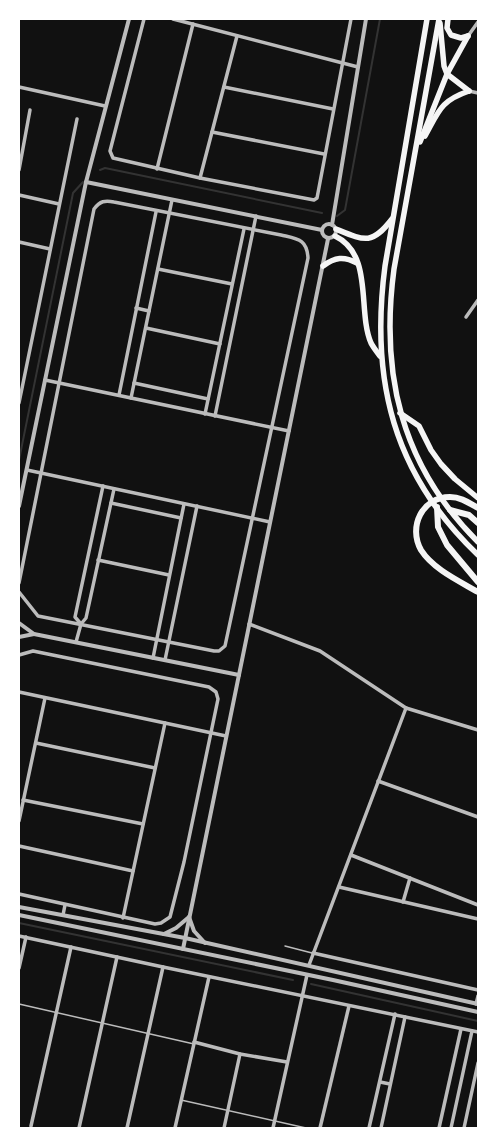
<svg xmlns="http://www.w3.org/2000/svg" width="497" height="1147" font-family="'IBM Plex Sans',sans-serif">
  <rect width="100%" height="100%" fill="#111"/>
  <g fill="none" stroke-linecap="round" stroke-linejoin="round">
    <g stroke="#333" stroke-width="2">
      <path d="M 100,170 L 105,168 L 322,213"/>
      <path d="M 337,216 L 345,210 L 380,19"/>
      <path d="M 19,460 L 73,193 L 83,182"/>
      <path d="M 19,923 L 293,980"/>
      <path d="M 311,984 L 478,1021"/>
    </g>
    <g stroke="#bcbcbc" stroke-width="1.5">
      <path d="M 285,946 L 312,953"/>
      <path d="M 19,1004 L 194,1044"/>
      <path d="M 181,1100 L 306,1128"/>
    </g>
    <g stroke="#bcbcbc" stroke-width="3.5">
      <path d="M 144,19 L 110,151 L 113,158 L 200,178 L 314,200 L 317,198 L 351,19"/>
      <path d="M 173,19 L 358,67"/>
      <path d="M 468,36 L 478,22"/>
      <path d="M 19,87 L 105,106"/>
      <path d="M 224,87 L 333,109"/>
      <path d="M 469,91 L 478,93"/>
      <path d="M 212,132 L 324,154"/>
      <path d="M 157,169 L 193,24"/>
      <path d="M 19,170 L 30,110"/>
      <path d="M 200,178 L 237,36"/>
      <path d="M 19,195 L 59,204"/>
      <path d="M 19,242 L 50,249"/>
      <path d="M 158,269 L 232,284"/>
      <path d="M 136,308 L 149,311"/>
      <path d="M 466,317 L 478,300"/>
      <path d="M 146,328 L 220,344"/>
      <path d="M 45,380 L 289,431"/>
      <path d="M 134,383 L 208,399"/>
      <path d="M 119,395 L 156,212"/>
      <path d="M 131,398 L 172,200"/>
      <path d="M 19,403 L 77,119"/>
      <path d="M 205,414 L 244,229"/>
      <path d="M 215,416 L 256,216"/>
      <path d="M 27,470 L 270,522"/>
      <path d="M 111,503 L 181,518"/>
      <path d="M 98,560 L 169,575"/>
      <path d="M 19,583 L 94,209 C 100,201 105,200 114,202 L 281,235 C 298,239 307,239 308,258 L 225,646 L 219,651 L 214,651 L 38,616 L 19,592"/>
      <path d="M 81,624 L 75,617 L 103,486"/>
      <path d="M 249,624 L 320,651 L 406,708 L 478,730"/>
      <path d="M 76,642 L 81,624 L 86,618 L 114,489"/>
      <path d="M 19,655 L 33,651 L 209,687 L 216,692 L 218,699 L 184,862 L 170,917 L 161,923 L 155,924 L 19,894"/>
      <path d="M 153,658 L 184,504"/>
      <path d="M 165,660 L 197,506"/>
      <path d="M 19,692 L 226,736"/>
      <path d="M 36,743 L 155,768"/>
      <path d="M 378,781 L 478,817"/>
      <path d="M 23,800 L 143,824"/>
      <path d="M 19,821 L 45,698"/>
      <path d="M 19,846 L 133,871"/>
      <path d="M 351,855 L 478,905"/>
      <path d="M 339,887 L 478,919"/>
      <path d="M 403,902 L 410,878"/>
      <path d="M 63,915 L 65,905"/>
      <path d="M 123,918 L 165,723"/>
      <path d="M 19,936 L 163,967 L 478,1032"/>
      <path d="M 313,953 L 478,990"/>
      <path d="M 309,965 L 406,708"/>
      <path d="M 19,968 L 26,937"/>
      <path d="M 476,1004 L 478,996"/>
      <path d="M 194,1042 L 240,1054 L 287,1062"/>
      <path d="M 380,1082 L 390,1084"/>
      <path d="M 31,1126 L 71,947"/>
      <path d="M 79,1128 L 117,957"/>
      <path d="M 127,1128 L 163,967"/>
      <path d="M 175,1128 L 209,977"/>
      <path d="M 224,1128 L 240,1054"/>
      <path d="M 273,1128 L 307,975"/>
      <path d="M 320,1128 L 349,1006"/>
      <path d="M 369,1128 L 395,1014"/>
      <path d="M 381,1128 L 405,1017"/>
      <path d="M 439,1128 L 461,1029"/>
      <path d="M 451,1128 L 472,1031"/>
      <path d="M 464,1128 L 478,1063"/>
    </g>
    <g stroke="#bcbcbc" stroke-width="4">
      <path d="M 86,182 L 322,230"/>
      <circle cx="329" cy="231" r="7"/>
      <path d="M 332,225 L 366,19"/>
      <path d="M 19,506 L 86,182 L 129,19"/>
      <path d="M 19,623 L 34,634 L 239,675"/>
      <path d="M 19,637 L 34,634"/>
      <path d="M 19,907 L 185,938 L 478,1004"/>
      <path d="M 19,915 L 333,980 L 478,1012"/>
      <path d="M 189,917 L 194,931 L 205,943"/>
      <path d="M 164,934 L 176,928 L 189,917"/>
      <path d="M 183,949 L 328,239"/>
    </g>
    <g stroke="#f5f5f5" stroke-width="5.5">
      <path d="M 427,19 L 385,266 C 370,380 393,474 478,555"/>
      <path d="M 439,19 L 394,269 C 380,374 401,465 478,542"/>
      <path d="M 448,19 L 447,28 L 451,35 L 461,38 L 468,36"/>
      <path d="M 440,23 L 444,66 L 447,74 L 469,91"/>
      <path d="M 425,136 C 439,111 440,101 469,91"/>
      <path d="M 420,142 L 447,74 L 468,36"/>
      <path d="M 336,229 C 365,241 372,245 392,219"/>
      <path d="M 335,236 C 374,255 357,310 371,343 C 373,347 377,352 380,356"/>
      <path d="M 323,266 C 335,257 344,256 357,263"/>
      <path d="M 400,413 L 419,426 L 431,450 L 441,464 L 455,479 L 478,498"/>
    </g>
    <g stroke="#f5f5f5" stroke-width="6">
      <path d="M 437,507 L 438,527 L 447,545 L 478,582"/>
      <path d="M 478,508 C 469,503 461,497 450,497 C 422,497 408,527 421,550 C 433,569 459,581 478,592"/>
      <path d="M 450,510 L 469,515 L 478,523"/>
    </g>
  </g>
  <rect width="497" height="1147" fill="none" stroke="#ffffff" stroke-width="40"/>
</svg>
